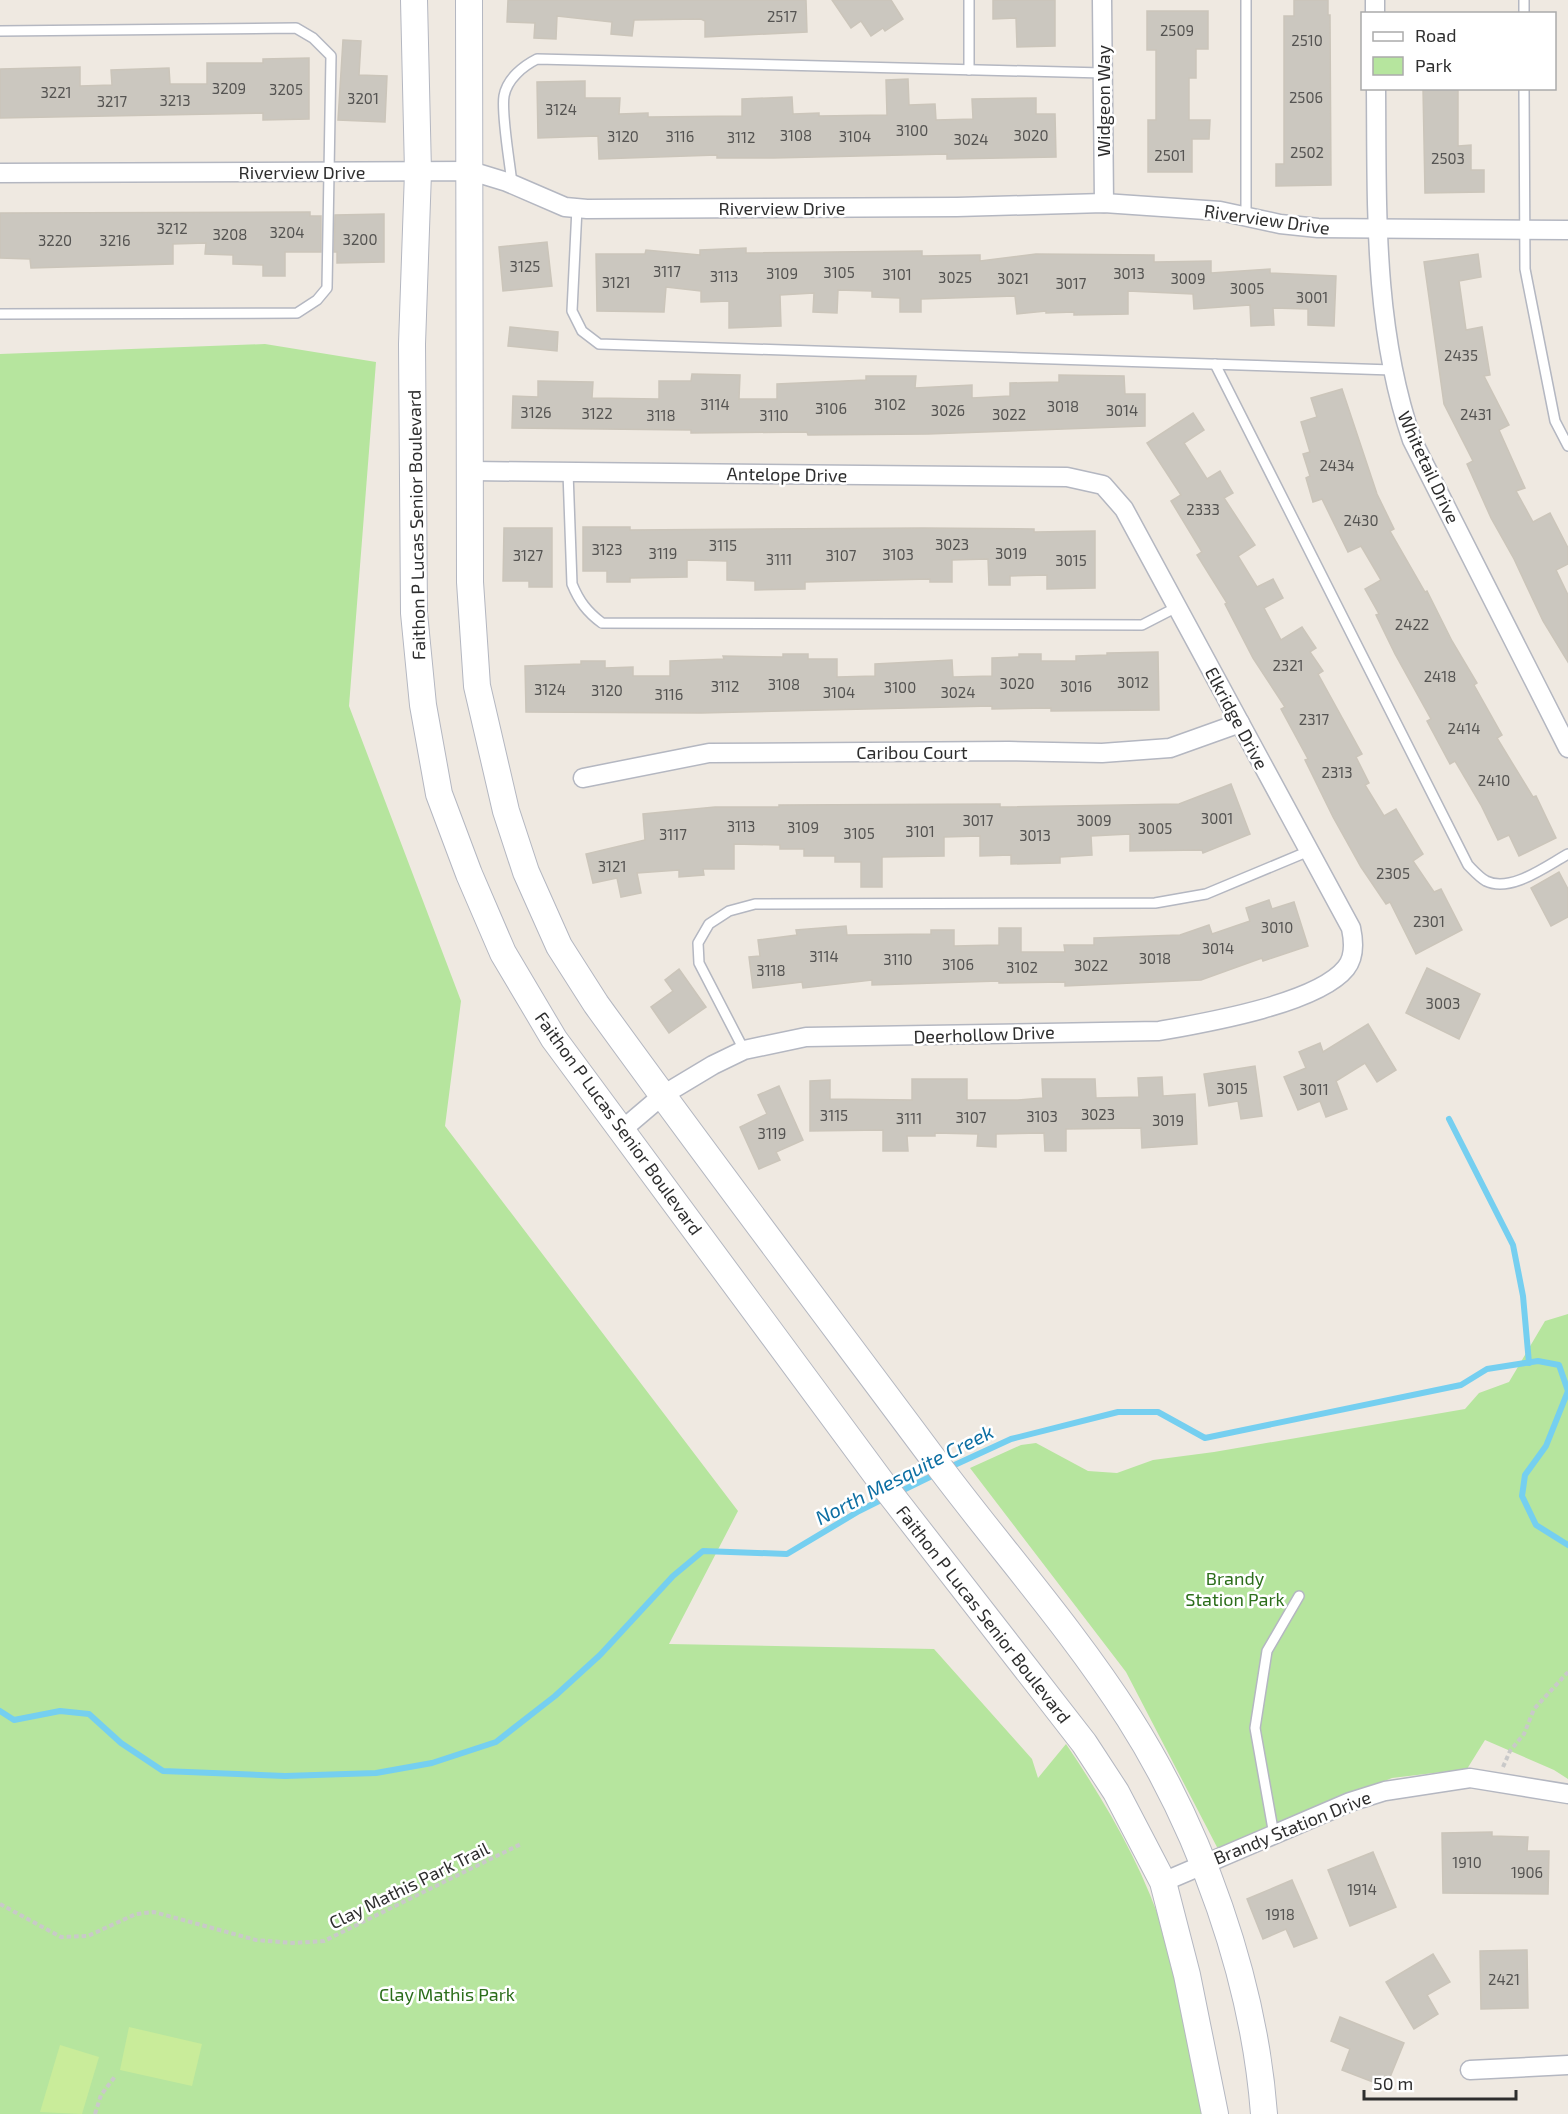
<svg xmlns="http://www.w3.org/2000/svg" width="1568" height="2114" font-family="'Exo 2',sans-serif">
  <rect width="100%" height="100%" fill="#efe9e1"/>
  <g fill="#b6e59e">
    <path d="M 265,344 L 376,362 L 349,706 L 461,1001 L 445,1126 L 738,1511 L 669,1644 L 934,1649 L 1032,1759 L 1038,1778 L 1066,1744 C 1106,1803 1143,1867 1165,1935 C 1184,1993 1192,2054 1202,2114 L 0,2114 L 0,354 Z"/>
    <path d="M 1568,1314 L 1568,1779 L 1554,1770 L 1485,1740 L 1467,1769 L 1392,1778 L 1218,1849 L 1126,1672 L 970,1468 L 1021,1445 L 1036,1443 L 1088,1471 L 1117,1473 L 1153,1460 L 1214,1452 L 1465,1409 L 1479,1393 L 1509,1382 L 1545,1321 Z"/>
  </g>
  <g fill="#c9ec9a">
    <path d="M 129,2027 L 202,2044 L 192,2086 L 120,2070 Z"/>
    <path d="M 60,2045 L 99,2057 L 82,2114 L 40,2112 Z"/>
  </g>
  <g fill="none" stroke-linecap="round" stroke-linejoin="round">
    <g stroke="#75cff0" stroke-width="6">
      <path d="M 1449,1119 L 1513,1245 L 1523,1296 L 1529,1363"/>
      <path d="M 1568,1391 L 1546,1446 L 1525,1475 L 1522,1496 L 1536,1525 L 1568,1545"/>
      <path d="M 948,1468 L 1011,1439 L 1118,1412 L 1158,1412 L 1205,1438 L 1461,1385 L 1487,1369 L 1538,1361 L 1559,1365 L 1568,1391"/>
      <path d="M 897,1493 L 936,1474"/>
      <path d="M 0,1711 L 14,1720 L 60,1711 L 89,1714 L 121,1743 L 163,1771 L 285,1776 L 376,1773 L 432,1763 L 496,1742 L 555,1696 L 600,1655 L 673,1576 L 703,1551 L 787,1554 L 859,1511 L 885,1498"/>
    </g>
  </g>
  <g fill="#cbc7bf" stroke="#cbc5ba" stroke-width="1.5">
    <path d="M 508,0 L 806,0 L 807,32 L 705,37 L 705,21 L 701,19 L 634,20 L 632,36 L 611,34 L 612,22 L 557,16 L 556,39 L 534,38 L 535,23 L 507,22 Z"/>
    <path d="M 832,0 L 891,0 L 903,19 L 885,31 L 883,28 L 871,36 L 861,21 L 851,28 Z"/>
    <path d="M 993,0 L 1055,0 L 1055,46 L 1017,47 L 1016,18 L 993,19 Z"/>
    <path d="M 1294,0 L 1328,0 L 1328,15 L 1330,15 L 1331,185 L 1276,186 L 1276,164 L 1284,164 L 1284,16 L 1294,16 Z"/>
    <path d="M 1147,11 L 1208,11 L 1208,49 L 1196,49 L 1196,78 L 1189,78 L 1189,120 L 1210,120 L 1209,139 L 1192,139 L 1192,172 L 1148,172 L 1148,120 L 1156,120 L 1156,50 L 1147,50 Z"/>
    <path d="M 343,40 L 361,41 L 359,75 L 387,76 L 385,122 L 338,120 Z"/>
    <path d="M 309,58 L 309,119 L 263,120 L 263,113 L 0,118 L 0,69 L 80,67 L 80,86 L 112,85 L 111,70 L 169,68 L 170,84 L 207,84 L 207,63 L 263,63 L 263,59 Z"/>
    <path d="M 908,79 L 909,105 L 935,104 L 936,120 L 973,119 L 972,99 L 1036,98 L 1036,114 L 1055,114 L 1056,157 L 947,159 L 947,154 L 773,158 L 717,158 L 717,155 L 599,159 L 598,136 L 538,138 L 537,82 L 585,81 L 585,98 L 620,98 L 619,114 L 648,113 L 648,117 L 742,116 L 742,99 L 792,97 L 793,114 L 819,113 L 819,116 L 887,115 L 886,80 Z"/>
    <path d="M 1423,88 L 1458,88 L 1458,146 L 1471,145 L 1471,170 L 1484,170 L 1484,192 L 1425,193 Z"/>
    <path d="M 310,212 L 310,216 L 321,216 L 321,252 L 285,252 L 285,276 L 263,276 L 263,265 L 233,264 L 233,255 L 205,254 L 206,243 L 173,244 L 173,264 L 31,268 L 30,259 L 0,258 L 0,213 Z"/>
    <path d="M 384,214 L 384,262 L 337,263 L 337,252 L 334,252 L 335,215 Z"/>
    <path d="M 547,242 L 552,286 L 503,291 L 499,247 Z"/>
    <path d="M 746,248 L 746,253 L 922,251 L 922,256 L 980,255 L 980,261 L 1036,254 L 1154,255 L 1154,262 L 1211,261 L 1211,273 L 1270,269 L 1270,273 L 1336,276 L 1334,326 L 1308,325 L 1308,309 L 1273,308 L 1274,325 L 1251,326 L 1250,305 L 1194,309 L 1193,294 L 1128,291 L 1128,314 L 1074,315 L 1074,312 L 1046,313 L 1046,311 L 1017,314 L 1015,296 L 921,299 L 921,312 L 900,312 L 900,298 L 872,297 L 872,291 L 838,290 L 837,313 L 813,312 L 814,293 L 780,295 L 781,326 L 729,328 L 729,301 L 701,302 L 701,291 L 666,287 L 664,312 L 597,311 L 596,254 L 645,254 L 646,250 L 700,255 L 700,250 Z"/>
    <path d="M 1478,254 L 1481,277 L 1459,281 L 1466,330 L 1482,327 L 1490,375 L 1484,376 L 1509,425 L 1499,430 L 1525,488 L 1516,491 L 1533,522 L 1550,513 L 1568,548 L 1568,564 L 1556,570 L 1568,595 L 1568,662 L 1543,621 L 1514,559 L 1491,518 L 1467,464 L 1473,461 L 1444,404 L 1424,262 Z"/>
    <path d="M 510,327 L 558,332 L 557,351 L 508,346 Z"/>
    <path d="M 692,374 L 740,375 L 739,399 L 777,399 L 777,384 L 866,380 L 866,376 L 916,376 L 915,388 L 972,385 L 972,398 L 1010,396 L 1010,383 L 1059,382 L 1059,375 L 1124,376 L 1125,394 L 1145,394 L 1145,426 L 928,434 L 808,435 L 807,432 L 691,433 L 691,430 L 512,428 L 513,396 L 538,397 L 538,381 L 593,382 L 592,398 L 659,399 L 659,381 L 691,381 Z"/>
    <path d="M 1342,389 L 1377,494 L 1394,529 L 1390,531 L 1425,592 L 1427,591 L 1452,641 L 1477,683 L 1474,685 L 1502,735 L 1497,738 L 1533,797 L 1536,796 L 1556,838 L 1519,856 L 1509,835 L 1498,840 L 1481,805 L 1455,761 L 1450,764 L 1427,721 L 1431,719 L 1395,654 L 1376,615 L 1379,614 L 1365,589 L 1381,580 L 1361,546 L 1348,552 L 1322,499 L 1313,502 L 1306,478 L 1310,476 L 1303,454 L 1310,452 L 1301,422 L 1317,417 L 1311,398 Z"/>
    <path d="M 1193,413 L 1204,430 L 1184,443 L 1207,479 L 1220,471 L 1233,493 L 1224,498 L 1255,545 L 1238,556 L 1257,587 L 1273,579 L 1283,598 L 1264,608 L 1281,640 L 1302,627 L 1316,648 L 1310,652 L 1323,671 L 1318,674 L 1362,754 L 1356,757 L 1369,783 L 1365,785 L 1384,816 L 1396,809 L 1423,854 L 1413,861 L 1434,892 L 1441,889 L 1462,930 L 1416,954 L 1390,902 L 1386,904 L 1361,867 L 1333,817 L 1305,760 L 1308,759 L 1281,709 L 1285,707 L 1253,658 L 1225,604 L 1227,603 L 1197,555 L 1202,552 L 1171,501 L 1181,495 L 1147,443 Z"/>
    <path d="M 583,527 L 630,527 L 630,530 L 923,528 L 1034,529 L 1034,532 L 1095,531 L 1095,588 L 1047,589 L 1047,575 L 1010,576 L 1010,585 L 989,585 L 988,559 L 952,560 L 952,582 L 930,582 L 930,579 L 805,582 L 805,589 L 755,590 L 755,581 L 727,580 L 727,561 L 687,560 L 687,577 L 630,578 L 630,582 L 607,582 L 607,571 L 583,571 Z"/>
    <path d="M 504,528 L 552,528 L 552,587 L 529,587 L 529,581 L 503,581 Z"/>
    <path d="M 1158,652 L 1159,710 L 1051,711 L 1051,708 L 992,709 L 992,706 L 701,713 L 526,712 L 525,666 L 581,664 L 581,661 L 605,661 L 605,668 L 633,667 L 633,676 L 670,676 L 670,661 L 724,659 L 723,656 L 783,657 L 783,654 L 808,654 L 808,659 L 837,659 L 837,677 L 875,676 L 875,664 L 952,660 L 953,677 L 992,676 L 992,658 L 1019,657 L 1019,654 L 1041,654 L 1041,661 L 1076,661 L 1076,656 L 1107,655 L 1107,653 Z"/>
    <path d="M 1231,784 L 1250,834 L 1203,853 L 1202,850 L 1130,851 L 1130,834 L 1091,836 L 1092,855 L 1060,857 L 1060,863 L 1011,864 L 1011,855 L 980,856 L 980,836 L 944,837 L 944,856 L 882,857 L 882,887 L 861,887 L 861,862 L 835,862 L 835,856 L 804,856 L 804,849 L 780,849 L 780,845 L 734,844 L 734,869 L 703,869 L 704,875 L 679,877 L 679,870 L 637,873 L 641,893 L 621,897 L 617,878 L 593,883 L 586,854 L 645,840 L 643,814 L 715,807 L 779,807 L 779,805 L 1000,804 L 1000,807 L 1179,804 Z"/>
    <path d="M 1559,872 L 1568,889 L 1568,917 L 1551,926 L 1531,888 Z"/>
    <path d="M 1269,900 L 1272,909 L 1294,902 L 1308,946 L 1263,961 L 1262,958 L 1201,980 L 1065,986 L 1065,982 L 999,983 L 999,981 L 872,985 L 872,980 L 803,988 L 802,982 L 753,988 L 749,957 L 760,956 L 758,940 L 797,935 L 796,930 L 846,926 L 847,935 L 931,934 L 931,930 L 954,930 L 954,946 L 999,945 L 999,928 L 1021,928 L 1021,952 L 1065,952 L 1064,945 L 1094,945 L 1094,938 L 1180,935 L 1209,925 L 1212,934 L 1250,921 L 1246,908 Z"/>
    <path d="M 1427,968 L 1480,994 L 1459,1039 L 1406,1013 Z"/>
    <path d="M 679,969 L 706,1007 L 669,1033 L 651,1007 L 673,991 L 665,980 Z"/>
    <path d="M 1368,1024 L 1396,1070 L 1377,1082 L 1365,1063 L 1336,1081 L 1347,1109 L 1326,1117 L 1320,1101 L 1298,1110 L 1284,1077 L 1306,1068 L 1299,1052 L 1320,1043 L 1323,1052 Z"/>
    <path d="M 1255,1066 L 1262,1116 L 1241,1119 L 1238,1101 L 1209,1106 L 1204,1074 Z"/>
    <path d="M 1162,1077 L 1163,1096 L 1195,1094 L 1197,1144 L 1142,1148 L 1141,1128 L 1066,1129 L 1066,1151 L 1045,1151 L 1044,1133 L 996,1134 L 996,1147 L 977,1146 L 978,1134 L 935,1133 L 935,1136 L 907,1136 L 908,1151 L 883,1151 L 883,1130 L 810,1131 L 810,1081 L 830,1080 L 830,1099 L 912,1100 L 912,1079 L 967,1079 L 967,1100 L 1018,1100 L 1043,1098 L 1042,1079 L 1095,1079 L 1096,1098 L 1139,1097 L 1138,1078 Z"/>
    <path d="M 779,1086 L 803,1140 L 776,1152 L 780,1160 L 759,1169 L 740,1127 L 767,1114 L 758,1095 Z"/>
    <path d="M 1492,1832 L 1492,1836 L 1528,1837 L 1527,1851 L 1549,1851 L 1548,1894 L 1443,1893 L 1442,1833 Z"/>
    <path d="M 1373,1852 L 1396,1907 L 1350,1926 L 1328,1870 Z"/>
    <path d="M 1292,1880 L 1317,1938 L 1294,1947 L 1286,1929 L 1263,1939 L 1247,1899 Z"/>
    <path d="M 1527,1950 L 1528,2008 L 1481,2009 L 1480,1951 Z"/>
    <path d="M 1433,1954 L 1450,1982 L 1427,1995 L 1438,2014 L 1414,2029 L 1386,1982 Z"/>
    <path d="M 1340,2017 L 1404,2043 L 1386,2087 L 1342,2070 L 1350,2049 L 1331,2041 Z"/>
  </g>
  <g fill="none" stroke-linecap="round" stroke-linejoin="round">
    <g stroke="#b4b7c1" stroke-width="12">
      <g id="lane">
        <path d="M 969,0 L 969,70"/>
        <path d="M 1246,0 L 1246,217"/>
        <path d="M 1524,0 L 1524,14"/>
        <path d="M 0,31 L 296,28 L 313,38 L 331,56 L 327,288 L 317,300 L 297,313 L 0,314"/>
        <path d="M 1524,88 L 1525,269 L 1555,421 L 1568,446"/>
        <path d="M 512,184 C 510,163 501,114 504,96 C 507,79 523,66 537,59 L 1103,73"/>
        <path d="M 577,208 L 572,311 L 582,331 L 599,344 L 1392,370"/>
        <path d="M 1215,364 L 1468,865 C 1473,870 1479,877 1486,881 C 1511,893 1546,866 1568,854"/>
        <path d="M 568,472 L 572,584 C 579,601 587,612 602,623 L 1142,625 L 1177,607"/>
        <path d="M 744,1050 L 699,963 L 698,943 L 709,924 L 729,911 L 755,904 L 1155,903 L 1206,894 L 1309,851"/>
        <path d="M 1274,1835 L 1255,1728 L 1267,1651 L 1299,1596"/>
      </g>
    </g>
    <g stroke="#b4b7c1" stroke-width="21">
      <g id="street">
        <path d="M 1102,0 L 1104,203"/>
        <path d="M 1375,0 L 1375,14"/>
        <path d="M 1376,88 C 1377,207 1373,327 1412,440 L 1568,748"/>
        <path d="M 0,173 L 471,171 L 507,182 L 565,207 L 587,209 L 957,207 L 1104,203 L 1220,211 L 1280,224 L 1318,228 L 1568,230"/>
        <path d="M 471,471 L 1067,477 L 1103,485 L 1124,509 L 1351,928 C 1354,942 1355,957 1346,968 C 1317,1004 1204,1023 1159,1031 L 806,1037 L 744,1050 L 713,1065 L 663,1095 L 623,1129"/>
        <path d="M 583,778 L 709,753 L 1009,751 L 1102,753 L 1170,748 L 1240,723"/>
        <path d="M 1163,1882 L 1350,1802 L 1385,1791 L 1470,1778 L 1568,1794"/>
        <path d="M 1470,2070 L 1568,2065"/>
      </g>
    </g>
    <g stroke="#b4b7c1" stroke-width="28">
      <g id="secondary">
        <path d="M 414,0 L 418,172 L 412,344 L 414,613 L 423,705 L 439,794 L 469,874 L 503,953 L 554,1039 L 888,1491 L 1084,1743 L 1116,1792 L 1163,1882 L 1187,1975 L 1215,2114"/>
        <path d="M 469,0 L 470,582 L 477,686 L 506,811 L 526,872 L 559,946 L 596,1004 C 708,1159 824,1312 938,1465 C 1001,1549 1072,1629 1129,1718 C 1201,1831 1254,1979 1264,2114"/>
      </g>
    </g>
    <g stroke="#c9c9c9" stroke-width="4" stroke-dasharray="4.5 3" stroke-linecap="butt">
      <path d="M 1503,1767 L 1510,1751 L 1524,1734 L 1534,1709 L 1568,1672"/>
      <path d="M 0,1904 L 61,1937 L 88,1936 L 136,1914 L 154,1912 L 256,1940 L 292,1943 L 324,1941 L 521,1844"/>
      <path d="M 95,2114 L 101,2095 L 116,2075"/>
    </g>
    <use href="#lane" stroke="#fff" stroke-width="9"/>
    <use href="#street" stroke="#fff" stroke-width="18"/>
    <use href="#secondary" stroke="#fff" stroke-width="26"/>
  </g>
  <g text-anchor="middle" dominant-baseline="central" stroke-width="5" stroke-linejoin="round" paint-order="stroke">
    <g font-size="15" fill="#555452">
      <text x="782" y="16">2517</text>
      <text x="1177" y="30">2509</text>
      <text x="1307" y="40">2510</text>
      <text x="229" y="88">3209</text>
      <text x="286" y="89">3205</text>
      <text x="56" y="92">3221</text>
      <text x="1306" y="97">2506</text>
      <text x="363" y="98">3201</text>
      <text x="175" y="100">3213</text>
      <text x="112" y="101">3217</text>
      <text x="561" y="109">3124</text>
      <text x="912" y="130">3100</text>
      <text x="796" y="135">3108</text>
      <text x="1031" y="135">3020</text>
      <text x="623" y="136">3120</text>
      <text x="680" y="136">3116</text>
      <text x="855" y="136">3104</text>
      <text x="741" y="137">3112</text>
      <text x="971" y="139">3024</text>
      <text x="1307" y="152">2502</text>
      <text x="1170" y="155">2501</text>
      <text x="1448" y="158">2503</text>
      <text x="172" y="228">3212</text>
      <text x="287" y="232">3204</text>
      <text x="230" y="234">3208</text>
      <text x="360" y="239">3200</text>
      <text x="55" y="240">3220</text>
      <text x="115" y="240">3216</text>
      <text x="525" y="266">3125</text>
      <text x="667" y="271">3117</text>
      <text x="839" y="272">3105</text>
      <text x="782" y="273">3109</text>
      <text x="1129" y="273">3013</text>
      <text x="897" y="274">3101</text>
      <text x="724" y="276">3113</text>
      <text x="955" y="277">3025</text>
      <text x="1013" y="278">3021</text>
      <text x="1188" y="278">3009</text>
      <text x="616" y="282">3121</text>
      <text x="1071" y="283">3017</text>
      <text x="1247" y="288">3005</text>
      <text x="1312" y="297">3001</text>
      <text x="1461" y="355">2435</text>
      <text x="715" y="404">3114</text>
      <text x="890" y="404">3102</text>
      <text x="1063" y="406">3018</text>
      <text x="831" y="408">3106</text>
      <text x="948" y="410">3026</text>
      <text x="1122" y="410">3014</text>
      <text x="536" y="412">3126</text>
      <text x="597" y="413">3122</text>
      <text x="1009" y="414">3022</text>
      <text x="1476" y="414">2431</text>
      <text x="661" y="415">3118</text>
      <text x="774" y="415">3110</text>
      <text x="1337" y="465">2434</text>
      <text x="1203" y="509">2333</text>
      <text x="1361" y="520">2430</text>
      <text x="952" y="544">3023</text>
      <text x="723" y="545">3115</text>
      <text x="607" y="549">3123</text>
      <text x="663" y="553">3119</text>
      <text x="1011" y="553">3019</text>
      <text x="898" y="554">3103</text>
      <text x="528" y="555">3127</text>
      <text x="841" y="555">3107</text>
      <text x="779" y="559">3111</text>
      <text x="1071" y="560">3015</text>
      <text x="1412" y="624">2422</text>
      <text x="1288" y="665">2321</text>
      <text x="1440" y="676">2418</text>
      <text x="1133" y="682">3012</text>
      <text x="1017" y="683">3020</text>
      <text x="784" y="684">3108</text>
      <text x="725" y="686">3112</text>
      <text x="1076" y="686">3016</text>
      <text x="900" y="687">3100</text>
      <text x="550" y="689">3124</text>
      <text x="607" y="690">3120</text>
      <text x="839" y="692">3104</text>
      <text x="958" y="692">3024</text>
      <text x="669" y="694">3116</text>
      <text x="1314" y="719">2317</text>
      <text x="1464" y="728">2414</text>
      <text x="1337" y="772">2313</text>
      <text x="1494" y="780">2410</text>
      <text x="1217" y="818">3001</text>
      <text x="978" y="820">3017</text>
      <text x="1094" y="820">3009</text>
      <text x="741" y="826">3113</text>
      <text x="803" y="827">3109</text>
      <text x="1155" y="828">3005</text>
      <text x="920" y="831">3101</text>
      <text x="859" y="833">3105</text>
      <text x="673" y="834">3117</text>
      <text x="1035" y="835">3013</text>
      <text x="612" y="866">3121</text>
      <text x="1393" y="873">2305</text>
      <text x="1429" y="921">2301</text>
      <text x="1277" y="927">3010</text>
      <text x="1218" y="948">3014</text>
      <text x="824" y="956">3114</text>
      <text x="1155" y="958">3018</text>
      <text x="898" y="959">3110</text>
      <text x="958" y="964">3106</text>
      <text x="1091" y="965">3022</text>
      <text x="1022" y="967">3102</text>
      <text x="771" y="970">3118</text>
      <text x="1443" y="1003">3003</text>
      <text x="1232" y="1088">3015</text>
      <text x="1314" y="1089">3011</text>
      <text x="1098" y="1114">3023</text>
      <text x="834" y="1115">3115</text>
      <text x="1042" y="1116">3103</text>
      <text x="971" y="1117">3107</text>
      <text x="909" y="1118">3111</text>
      <text x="1168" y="1120">3019</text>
      <text x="772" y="1133">3119</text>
      <text x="1467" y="1862">1910</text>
      <text x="1527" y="1872">1906</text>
      <text x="1362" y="1889">1914</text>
      <text x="1280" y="1914">1918</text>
      <text x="1504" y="1979">2421</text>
    </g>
    <g font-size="18" fill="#2e2e2e" stroke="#fff">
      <text transform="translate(1103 101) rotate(-90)">Widgeon Way</text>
      <text x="302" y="172">Riverview Drive</text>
      <text x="782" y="208">Riverview Drive</text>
      <text transform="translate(1267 219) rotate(8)">Riverview Drive</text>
      <text transform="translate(1429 467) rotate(65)">Whitetail Drive</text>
      <text transform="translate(787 474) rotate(1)">Antelope Drive</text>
      <text transform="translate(416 525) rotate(-91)">Faithon P Lucas Senior Boulevard</text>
      <text transform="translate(1237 718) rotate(62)">Elkridge Drive</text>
      <text x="912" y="752">Caribou Court</text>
      <text transform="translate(984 1034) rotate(-2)">Deerhollow Drive</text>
      <text transform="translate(619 1123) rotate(54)">Faithon P Lucas Senior Boulevard</text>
      <text transform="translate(984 1614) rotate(52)">Faithon P Lucas Senior Boulevard</text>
      <text transform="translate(1292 1827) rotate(-22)">Brandy Station Drive</text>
      <text transform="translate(409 1885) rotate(-26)">Clay Mathis Park Trail</text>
    </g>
    <g font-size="18" fill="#2c6e1b" stroke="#fff">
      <text x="1235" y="1578">Brandy<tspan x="1235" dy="21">Station Park</tspan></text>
      <text x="447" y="1994">Clay Mathis Park</text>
    </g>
    <g font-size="20" font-style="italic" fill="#0d6fa3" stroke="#fff">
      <text transform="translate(904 1474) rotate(-27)">North Mesquite Creek</text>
    </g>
  </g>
  <rect x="1361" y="12" width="195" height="78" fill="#ffffff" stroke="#ababab" stroke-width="1.5"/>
  <rect x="1373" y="32" width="30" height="9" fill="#ffffff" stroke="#ababab" stroke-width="1.5"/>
  <text x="1415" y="42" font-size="18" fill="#2e2e2e">Road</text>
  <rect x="1373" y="57" width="30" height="18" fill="#b6e59e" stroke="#ababab" stroke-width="1.5"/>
  <text x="1415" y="72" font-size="18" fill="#2e2e2e">Park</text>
  <path d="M1364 2090v9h152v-9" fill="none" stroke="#2e2e2e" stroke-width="3"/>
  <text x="1373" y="2090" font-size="18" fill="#2e2e2e" stroke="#ffffff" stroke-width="4.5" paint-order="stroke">50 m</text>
</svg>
